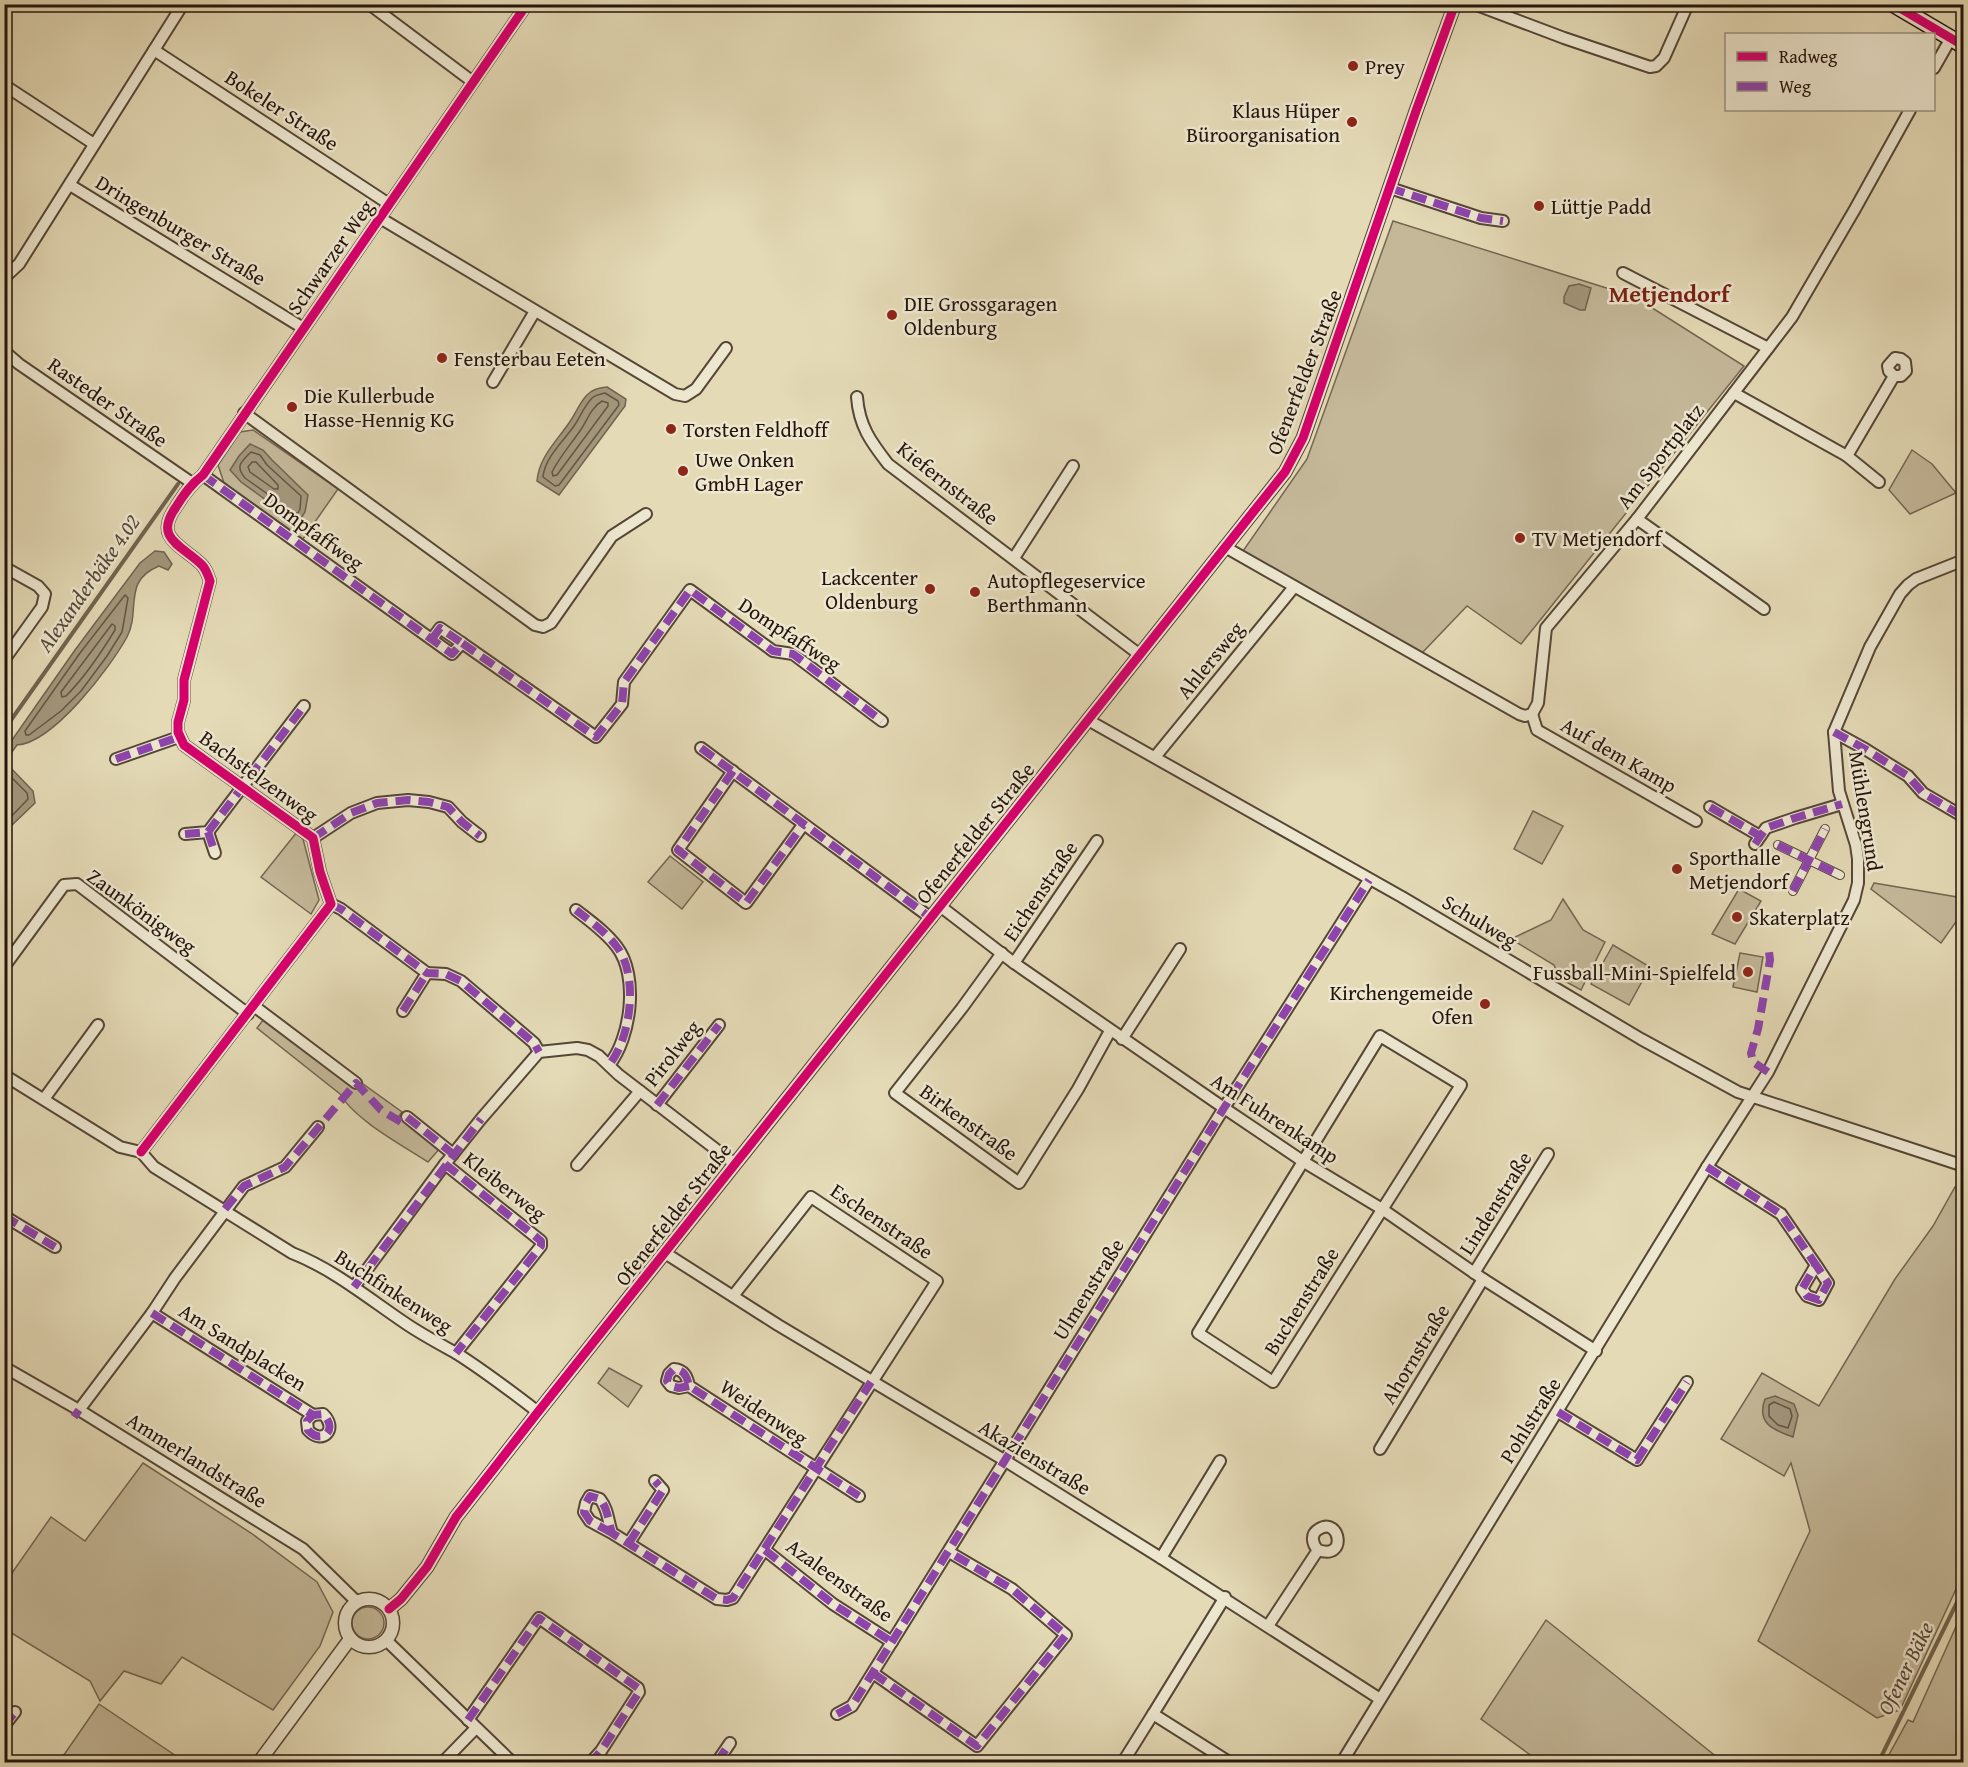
<svg xmlns="http://www.w3.org/2000/svg" width="1968" height="1767" font-family="'Gentium Book Plus',serif">
  <rect width="100%" height="100%" fill="#e4dab6"/>
  <filter id="stains"><feTurbulence type="fractalNoise" baseFrequency=".00333" numOctaves="4"/><feColorMatrix values="0 0 0 0 .2 0 0 0 0 .09 0 0 0 0 .02 0 0 0 .5 -.17"/></filter>
  <radialGradient id="worn" r=".72"><stop offset=".6" stop-color="#630" stop-opacity="0"/><stop offset="1" stop-color="#630" stop-opacity=".3"/></radialGradient>
  <g fill="#c4b899" stroke="#746652" stroke-width="1.5">
    <path d="M 1393,221 L 1635,297 L 1744,366 L 1521,644 L 1467,606 L 1421,654 L 1243,551 L 1307,459 Z"/>
    <path d="M 253,430 L 338,489 L 303,539 L 224,483 L 218,465 L 240,432 Z"/>
    <path d="M 1912,450 L 1932,464 L 1956,493 L 1910,514 L 1889,490 Z"/>
    <path d="M 1533,811 L 1563,826 L 1542,864 L 1514,849 Z"/>
    <path d="M 297,832 L 303,839 L 319,900 L 311,914 L 261,877 Z"/>
    <path d="M 670,856 L 703,882 L 682,909 L 648,882 Z"/>
    <path d="M 1874,883 L 1963,898 L 1963,912 L 1941,943 L 1871,889 Z"/>
    <path d="M 1739,889 L 1761,901 L 1735,944 L 1712,934 Z"/>
    <path d="M 1563,899 L 1583,930 L 1605,942 L 1581,990 L 1559,978 L 1554,965 L 1511,939 L 1551,920 Z"/>
    <path d="M 1613,945 L 1650,967 L 1629,1005 L 1591,984 Z"/>
    <path d="M 1740,953 L 1763,957 L 1757,992 L 1733,987 Z"/>
    <path d="M 267,1015 L 402,1112 L 399,1116 L 440,1148 L 428,1162 C 402,1145 355,1120 340,1094 L 257,1028 Z"/>
    <path d="M 1955,1187 L 1963,1190 L 1963,1574 L 1900,1710 L 1877,1718 L 1758,1641 L 1810,1531 L 1791,1463 L 1784,1476 L 1721,1439 L 1762,1373 L 1819,1406 L 1895,1279 L 1933,1226 Z"/>
    <path d="M 609,1368 L 642,1386 L 628,1407 L 598,1383 Z"/>
    <path d="M 143,1463 L 251,1533 L 317,1582 L 333,1612 L 320,1646 L 273,1710 L 182,1657 L 161,1684 L 124,1671 L 100,1701 L 90,1681 L 5,1629 L 5,1583 L 51,1517 L 85,1541 Z"/>
    <circle cx="368" cy="1623" r="16"/>
    <path d="M 1963,1611 L 1963,1762 L 1885,1762 L 1908,1720 L 1913,1722 Z"/>
    <path d="M 1546,1620 L 1723,1762 L 1540,1762 L 1481,1719 Z"/>
    <path d="M 99,1704 L 185,1762 L 59,1762 Z"/>
  </g>
  <g fill="#a3977c" stroke="#71634f" stroke-width="1.5">
    <path d="M 1579,284 L 1591,288 L 1585,310 L 1580,310 L 1564,303 L 1564,297 L 1569,286 Z"/>
    <path d="M 607,387 L 626,399 L 625,406 L 559,495 L 537,481 C 539,456 558,440 571,420 C 576,412 580,403 586,396 C 592,389 599,388 607,387 Z"/>
    <path d="M 250,444 L 263,450 L 272,460 L 308,495 L 305,512 L 298,523 L 241,482 L 230,470 L 239,456 Z"/>
    <path d="M 155,551 L 164,552 L 172,564 L 168,570 L 159,566 C 122,581 141,610 127,637 C 110,668 53,743 17,745 L 9,756 L 8,765 L 33,791 L 35,803 L 10,827 L 5,838 L 5,750 L 75,650 L 140,563 Z"/>
    <path d="M 1775,1396 L 1794,1404 L 1798,1415 L 1793,1437 C 1773,1430 1756,1423 1765,1399 Z"/>
  </g>
  <g fill="none" stroke-linecap="round" stroke-linejoin="round">
    <g stroke="#645644" stroke-width="1.5">
      <path d="M 605,393 L 618,401 L 619,405 L 559,485 L 555,486 L 543,477 C 545,456 566,439 576,423 C 581,415 585,405 592,398 C 596,395 600,394 605,393 Z"/>
      <path d="M 602,401 L 608,403 L 608,406 L 557,475 L 553,476 L 552,472 C 560,456 572,443 582,428 C 588,418 592,407 602,401 Z"/>
      <path d="M 251,452 L 260,455 L 267,465 L 301,496 L 300,509 L 298,513 L 294,513 L 245,478 C 235,466 241,462 251,452 Z"/>
      <path d="M 252,462 L 256,462 L 278,485 L 278,489 L 274,489 L 250,472 L 248,467 Z"/>
      <path d="M 125,595 L 128,598 L 122,632 L 107,656 L 81,691 L 61,711 L 29,735 L 26,735 L 25,731 L 80,653 Z"/>
      <path d="M 112,624 L 115,626 L 115,630 C 101,653 85,677 66,696 L 62,697 L 61,692 Z"/>
      <path d="M 4,770 L 27,793 L 28,799 L 4,824"/>
      <path d="M 1774,1402 L 1790,1409 L 1792,1416 L 1788,1428 L 1778,1425 L 1769,1416 L 1769,1405 Z"/>
    </g>
    <g stroke="#71634f" stroke-width="4">
      <path d="M 4,730 L 178,484"/>
      <path d="M 1877,1762 L 1883,1753 L 1964,1588"/>
    </g>
    <g stroke="#554636" stroke-width="10">
      <g id="pedestrian">
        <path d="M 1778,845 L 1840,875"/>
        <path d="M 1793,891 L 1825,829"/>
      </g>
    </g>
    <g stroke="#554636" stroke-width="14">
      <g id="minor">
        <path d="M 369,4 L 473,82"/>
        <path d="M 1474,4 L 1564,38 L 1650,67 L 1656,66 L 1664,58 L 1688,4"/>
        <path d="M 154,50 L 389,204"/>
        <path d="M 1934,68 L 1951,38"/>
        <path d="M 4,85 L 94,144"/>
        <path d="M 70,185 L 303,328"/>
        <path d="M 1390,188 L 1481,218 L 1503,221"/>
        <path d="M 380,218 L 675,394 L 685,396 L 696,389 L 726,348"/>
        <path d="M 1623,273 L 1768,348"/>
        <path d="M 4,278 L 19,264 L 183,4"/>
        <path d="M 4,351 L 19,364 L 192,483"/>
        <path d="M 493,382 L 535,311"/>
        <path d="M 1734,393 L 1847,456 L 1894,376 L 1901,376 L 1906,371 L 1905,362 L 1901,359 L 1895,358 L 1888,366 L 1889,371 L 1894,376"/>
        <path d="M 857,397 C 859,426 871,442 888,464 L 1140,655"/>
        <path d="M 244,413 L 535,625 L 543,627 L 551,623 L 612,536 L 646,514"/>
        <path d="M 1847,456 L 1879,482"/>
        <path d="M 203,475 L 452,654 L 462,643 L 596,737 L 622,704 L 624,682 L 690,590 L 773,651 L 793,654 L 882,721"/>
        <path d="M 1637,519 L 1764,609"/>
        <path d="M 1225,547 L 1519,714 L 1525,716 L 1532,714 L 1538,703 L 1546,628 L 1637,519 L 1792,317 L 1855,209 L 1910,110"/>
        <path d="M 1014,558 L 1073,466"/>
        <path d="M 4,567 L 38,586 L 45,594 L 42,607 L 4,660"/>
        <path d="M 432,639 L 440,628 L 462,643"/>
        <path d="M 1532,714 L 1537,730 L 1696,821"/>
        <path d="M 1088,720 L 1402,897 L 1641,1039 L 1738,1092 L 1964,1166"/>
        <path d="M 1834,732 L 1865,749 L 1908,776 L 1923,793 L 1964,817"/>
        <path d="M 701,748 L 931,918"/>
        <path d="M 1155,757 L 1294,587"/>
        <path d="M 116,759 L 179,737"/>
        <path d="M 733,771 L 678,850 L 746,903 L 803,825"/>
        <path d="M 1710,807 L 1760,836"/>
        <path d="M 208,832 L 215,853"/>
        <path d="M 185,834 L 208,832 L 304,706"/>
        <path d="M 313,838 L 351,813 L 377,803 L 408,800 L 429,802 L 448,807 L 462,822 L 480,836"/>
        <path d="M 1755,844 L 1766,828 L 1795,818 L 1842,804"/>
        <path d="M 331,904 L 341,909 L 427,973 L 446,974 L 461,981 L 534,1043 L 539,1052"/>
        <path d="M 940,906 L 1014,963 L 1224,1108 L 1304,1162 L 1382,1209 L 1483,1279 L 1596,1351"/>
        <path d="M 576,910 C 590,921 606,932 617,947 C 639,976 631,1038 609,1065"/>
        <path d="M 1002,953 L 962,1008 L 895,1093 L 1019,1183 L 1078,1089 L 1110,1031"/>
        <path d="M 1014,963 L 1097,841"/>
        <path d="M 4,967 L 64,885 L 77,884 L 248,1014"/>
        <path d="M 254,1006 L 356,1083"/>
        <path d="M 403,1011 L 427,973"/>
        <path d="M 1380,1036 L 1461,1085 L 1273,1382 L 1198,1333 Z"/>
        <path d="M 1122,1039 L 1180,949"/>
        <path d="M 4,1075 L 120,1147 L 141,1152"/>
        <path d="M 44,1099 L 98,1025"/>
        <path d="M 657,1105 L 719,1025"/>
        <path d="M 407,1117 L 453,1154"/>
        <path d="M 141,1152 L 331,904 L 320,872 L 313,838 L 184,745 L 178,732 L 178,722 L 184,700 L 184,680 L 210,581 C 208,575 206,569 202,565 C 182,545 153,539 176,507 C 184,494 191,484 203,475 L 527,4"/>
        <path d="M 141,1152 L 154,1167 L 292,1253 C 333,1269 368,1298 405,1323 C 421,1334 438,1343 456,1353 C 483,1370 512,1392 538,1412"/>
        <path d="M 445,1164 L 541,1241 L 541,1246 L 456,1353"/>
        <path d="M 577,1165 L 640,1091"/>
        <path d="M 1707,1167 L 1781,1214 L 1816,1265 L 1802,1289 L 1807,1296 L 1819,1300 L 1828,1283 L 1816,1265"/>
        <path d="M 4,1216 L 55,1247"/>
        <path d="M 665,1253 L 778,1325 L 1004,1460 L 1161,1558 L 1380,1699"/>
        <path d="M 1474,1273 L 1548,1154"/>
        <path d="M 354,1287 L 445,1164 L 481,1119 L 539,1052 L 577,1048 L 588,1050 L 599,1056 L 619,1075 L 735,1164"/>
        <path d="M 152,1313 L 313,1415 L 323,1414 C 339,1429 322,1446 308,1430 L 307,1421 L 313,1415"/>
        <path d="M 4,1367 L 79,1410 L 303,1549 L 357,1602"/>
        <path d="M 689,1386 L 679,1388 L 671,1386 L 667,1381 L 669,1374 L 674,1369 C 684,1370 687,1376 689,1386 L 859,1496"/>
        <path d="M 79,1410 L 152,1313 L 175,1278 L 244,1186 L 285,1167 L 318,1127"/>
        <path d="M 1558,1412 L 1637,1460 L 1687,1382"/>
        <path d="M 1380,1449 L 1483,1279"/>
        <path d="M 612,1533 L 590,1521 L 584,1512 L 586,1503 L 590,1496 L 600,1499 C 608,1509 608,1521 612,1533 L 717,1599 L 727,1600 L 733,1598 L 937,1281 L 811,1197 L 733,1296"/>
        <path d="M 629,1543 L 663,1490 L 655,1481"/>
        <path d="M 765,1550 L 833,1604 L 892,1642"/>
        <path d="M 1161,1558 L 1220,1461"/>
        <path d="M 1225,1597 L 1153,1714 L 1229,1762"/>
        <path d="M 1268,1626 L 1318,1550 C 1348,1561 1340,1516 1319,1529 C 1310,1534 1312,1544 1318,1550"/>
        <path d="M 386,1640 L 512,1762"/>
        <path d="M 873,1673 L 977,1746 L 1066,1635 L 1012,1589 L 949,1552"/>
        <path d="M 837,1714 L 852,1706 L 1224,1108 L 1369,880"/>
        <path d="M 468,1720 L 539,1618 L 638,1688 L 639,1692 L 601,1751 L 591,1762"/>
        <path d="M 4,1726 L 15,1712"/>
        <path d="M 443,1762 L 475,1729"/>
        <path d="M 717,1762 L 730,1743"/>
        <path d="M 1123,1762 L 1153,1714"/>
        <path d="M 1342,1762 L 1707,1167 L 1768,1072 L 1854,900 L 1858,883 L 1858,859 L 1856,845 L 1839,791 L 1834,732 L 1870,647 L 1900,594 L 1908,585 L 1916,579 L 1964,560"/>
      </g>
    </g>
    <g stroke="#554636" stroke-width="15">
      <g id="tertiary">
        <circle cx="369" cy="1623" r="24"/>
        <path d="M 389,1609 L 401,1599 L 427,1567 L 456,1517 L 538,1412 L 1285,472 L 1303,438 L 1416,111 L 1455,4"/>
        <path d="M 259,1762 L 350,1639"/>
      </g>
    </g>
    <g stroke="#25140b" stroke-width="18">
      <path id="secondary" d="M 1893,4 L 1964,46"/>
    </g>
    <use href="#pedestrian" stroke="#ede7d0" stroke-width="8"/>
    <use href="#minor" stroke="#ede7d0" stroke-width="10"/>
    <use href="#tertiary" stroke="#ede7d0" stroke-width="12"/>
    <use href="#secondary" stroke="#ede7d0" stroke-width="15"/>
    <g stroke="#8e44ad" stroke-width="8" stroke-dasharray="15 8" stroke-linecap="butt">
      <path d="M 1390,188 L 1481,218 L 1503,221"/>
      <path d="M 203,475 L 452,654 L 462,643 L 596,737 L 622,704 L 624,682 L 690,590 L 773,651 L 793,654 L 882,721"/>
      <path d="M 432,639 L 440,628 L 462,643"/>
      <path d="M 1834,732 L 1865,749 L 1908,776 L 1923,793 L 1964,817"/>
      <path d="M 701,748 L 935,921"/>
      <path d="M 116,759 L 179,737"/>
      <path d="M 733,771 L 678,850 L 746,903 L 803,825"/>
      <path d="M 1710,807 L 1760,836"/>
      <path d="M 208,832 L 215,853"/>
      <path d="M 185,834 L 208,832 L 304,706"/>
      <path d="M 313,838 L 351,813 L 377,803 L 408,800 L 429,802 L 448,807 L 462,822 L 480,836"/>
      <path d="M 1755,844 L 1766,828 L 1795,818 L 1842,804"/>
      <path d="M 1778,845 L 1840,875"/>
      <path d="M 1793,891 L 1825,829"/>
      <path d="M 331,904 L 341,909 L 427,973 L 446,974 L 461,981 L 534,1043 L 539,1052"/>
      <path d="M 576,910 C 590,921 606,932 617,947 C 639,976 631,1038 609,1065"/>
      <path d="M 403,1011 L 427,973"/>
      <path d="M 1768,1072 L 1753,1062 L 1751,1053 L 1758,1029 L 1770,960 L 1769,952"/>
      <path d="M 657,1105 L 719,1025"/>
      <path d="M 445,1164 L 541,1241 L 541,1246 L 456,1353"/>
      <path d="M 1707,1167 L 1781,1214 L 1816,1265 L 1802,1289 L 1807,1296 L 1819,1300 L 1828,1283 L 1816,1265"/>
      <path d="M 225,1209 L 244,1186 L 285,1167 L 356,1083 L 381,1110 L 401,1122 L 407,1117 L 453,1154"/>
      <path d="M 4,1216 L 55,1247"/>
      <path d="M 354,1287 L 481,1119"/>
      <path d="M 152,1313 L 313,1415 L 323,1414 C 339,1429 322,1446 308,1430 L 307,1421 L 313,1415"/>
      <path d="M 4,1370 L 6,1368"/>
      <path d="M 689,1386 L 679,1388 L 671,1386 L 667,1381 L 669,1374 L 674,1369 C 684,1370 687,1376 689,1386 L 859,1496"/>
      <path d="M 1558,1412 L 1637,1460 L 1687,1382"/>
      <path d="M 74,1417 L 79,1410"/>
      <path d="M 612,1533 L 590,1521 L 584,1512 L 586,1503 L 590,1496 L 600,1499 C 608,1509 608,1521 612,1533 L 717,1599 L 727,1600 L 733,1598 L 871,1382"/>
      <path d="M 629,1543 L 663,1490 L 655,1481"/>
      <path d="M 765,1550 L 833,1604 L 892,1642"/>
      <path d="M 873,1673 L 977,1746 L 1066,1635 L 1012,1589 L 949,1552"/>
      <path d="M 837,1714 L 852,1706 L 1224,1108 L 1369,880"/>
      <path d="M 468,1720 L 539,1618 L 638,1688 L 639,1692 L 601,1751 L 591,1762"/>
      <path d="M 4,1726 L 15,1712"/>
      <path d="M 717,1762 L 730,1743"/>
    </g>
    <g stroke="#ede7d0" stroke-width="13">
      <g id="cycleway">
        <path d="M 1893,4 L 1964,46"/>
        <path d="M 141,1152 L 331,904 L 320,872 L 313,838 L 184,745 L 178,732 L 178,722 L 184,700 L 184,680 L 210,581 C 208,575 206,569 202,565 C 182,545 153,539 176,507 C 184,494 191,484 203,475 L 527,4"/>
        <path d="M 389,1609 L 401,1599 L 427,1567 L 456,1517 L 538,1412 L 1285,472 L 1303,438 L 1416,111 L 1455,4"/>
      </g>
    </g>
    <use href="#cycleway" stroke="#d6006c" stroke-width="9"/>
  </g>
  <g fill="#8f2418" stroke="#ede7d0" stroke-width="2">
    <circle cx="1353" cy="66" r="6"/>
    <circle cx="1352" cy="122" r="6"/>
    <circle cx="1539" cy="206" r="6"/>
    <circle cx="892" cy="315" r="6"/>
    <circle cx="442" cy="358" r="6"/>
    <circle cx="292" cy="407" r="6"/>
    <circle cx="671" cy="429" r="6"/>
    <circle cx="683" cy="471" r="6"/>
    <circle cx="1520" cy="538" r="6"/>
    <circle cx="930" cy="589" r="6"/>
    <circle cx="975" cy="592" r="6"/>
    <circle cx="1677" cy="869" r="6"/>
    <circle cx="1737" cy="917" r="6"/>
    <circle cx="1748" cy="972" r="6"/>
    <circle cx="1485" cy="1004" r="6"/>
  </g>
  <g text-anchor="middle" dominant-baseline="central" stroke-width="5" stroke-linejoin="round" paint-order="stroke">
    <g font-size="21" fill="#25140b" stroke="#ede7d0" text-anchor="start">
      <text x="1365" y="66">Prey</text>
      <text x="1340" y="110" text-anchor="end">Klaus Hüper<tspan x="1340" dy="24">Büroorganisation</tspan></text>
      <text x="1551" y="206">Lüttje Padd</text>
      <text x="904" y="303">DIE Grossgaragen<tspan x="904" dy="24">Oldenburg</tspan></text>
      <text x="454" y="358">Fensterbau Eeten</text>
      <text x="304" y="395">Die Kullerbude<tspan x="304" dy="24">Hasse-Hennig KG</tspan></text>
      <text x="683" y="429">Torsten Feldhoff</text>
      <text x="695" y="459">Uwe Onken<tspan x="695" dy="24">GmbH Lager</tspan></text>
      <text x="1532" y="538">TV Metjendorf</text>
      <text x="918" y="577" text-anchor="end">Lackcenter<tspan x="918" dy="24">Oldenburg</tspan></text>
      <text x="987" y="580">Autopflegeservice<tspan x="987" dy="24">Berthmann</tspan></text>
      <text x="1689" y="857">Sporthalle<tspan x="1689" dy="24">Metjendorf</tspan></text>
      <text x="1749" y="917">Skaterplatz</text>
      <text x="1736" y="972" text-anchor="end">Fussball-Mini-Spielfeld</text>
      <text x="1473" y="992" text-anchor="end">Kirchengemeide<tspan x="1473" dy="24">Ofen</tspan></text>
    </g>
    <g font-size="21" fill="#25140b" stroke="#ede7d0">
      <text transform="translate(282 110) rotate(33)">Bokeler Straße</text>
      <text transform="translate(181 230) rotate(31)">Dringenburger Straße</text>
      <text transform="translate(330 257) rotate(-55)">Schwarzer Weg</text>
      <text transform="translate(1304 372) rotate(-69)">Ofenerfelder Straße</text>
      <text transform="translate(108 402) rotate(35)">Rasteder Straße</text>
      <text transform="translate(1660 456) rotate(-52)">Am Sportplatz</text>
      <text transform="translate(948 483) rotate(38)">Kiefernstraße</text>
      <text transform="translate(314 531) rotate(36)">Dompfaffweg</text>
      <text transform="translate(790 634) rotate(33)">Dompfaffweg</text>
      <text transform="translate(1210 660) rotate(-51)">Ahlersweg</text>
      <text transform="translate(1619 755) rotate(30)">Auf dem Kamp</text>
      <text transform="translate(259 776) rotate(36)">Bachstelzenweg</text>
      <text transform="translate(1866 811) rotate(81)">Mühlengrund</text>
      <text transform="translate(975 833) rotate(-51)">Ofenerfelder Straße</text>
      <text transform="translate(1040 891) rotate(-56)">Eichenstraße</text>
      <text transform="translate(142 911) rotate(36)">Zaunkönigweg</text>
      <text transform="translate(1480 921) rotate(31)">Schulweg</text>
      <text transform="translate(672 1053) rotate(-52)">Pirolweg</text>
      <text transform="translate(1275 1118) rotate(33)">Am Fuhrenkamp</text>
      <text transform="translate(969 1122) rotate(36)">Birkenstraße</text>
      <text transform="translate(505 1186) rotate(38)">Kleiberweg</text>
      <text transform="translate(1495 1203) rotate(-58)">Lindenstraße</text>
      <text transform="translate(673 1214) rotate(-52)">Ofenerfelder Straße</text>
      <text transform="translate(882 1221) rotate(34)">Eschenstraße</text>
      <text transform="translate(1088 1289) rotate(-58)">Ulmenstraße</text>
      <text transform="translate(394 1291) rotate(33)">Buchfinkenweg</text>
      <text transform="translate(1301 1301) rotate(-58)">Buchenstraße</text>
      <text transform="translate(243 1347) rotate(32)">Am Sandplacken</text>
      <text transform="translate(1415 1354) rotate(-59)">Ahornstraße</text>
      <text transform="translate(764 1412) rotate(34)">Weidenweg</text>
      <text transform="translate(1530 1420) rotate(-58)">Pohlstraße</text>
      <text transform="translate(1035 1457) rotate(31)">Akazienstraße</text>
      <text transform="translate(197 1460) rotate(32)">Ammerlandstraße</text>
      <text transform="translate(840 1580) rotate(36)">Azaleenstraße</text>
    </g>
    <g font-size="22" font-style="italic" fill="#574838" stroke="#ede7d0">
      <text transform="translate(88 583) rotate(-55)">Alexanderbäke 4.02</text>
      <text transform="translate(1905 1668) rotate(-64)">Ofener Bäke</text>
    </g>
    <g font-size="24" font-weight="bold" fill="#7a1f14" stroke="#ede7d0">
      <text x="1669" y="293">Metjendorf</text>
    </g>
  </g>
  <rect width="1968" height="1767" fill="none" stroke="#e4dab6" stroke-width="24"/>
  <rect x="6" y="6" width="1956" height="1755" fill="none" stroke="#25140b" stroke-width="3"/>
  <rect x="12" y="12" width="1944" height="1743" fill="none" stroke="#25140b" stroke-width="1.5"/>
  <rect x="1725" y="33" width="210" height="78" fill="#ede7d0" stroke="#9d9381" stroke-width="1.5"/>
  <rect x="1737" y="52" width="30" height="9" fill="#d6006c" stroke="#9d9381" stroke-width="1.5"/>
  <text x="1779" y="63" font-size="18" fill="#25140b">Radweg</text>
  <rect x="1737" y="82" width="30" height="9" fill="#8e44ad" stroke="#9d9381" stroke-width="1.5"/>
  <text x="1779" y="93" font-size="18" fill="#25140b">Weg</text>
  <rect width="100%" height="100%" filter="url(#stains)"/>
  <rect width="100%" height="100%" fill="url(#worn)"/>
</svg>
